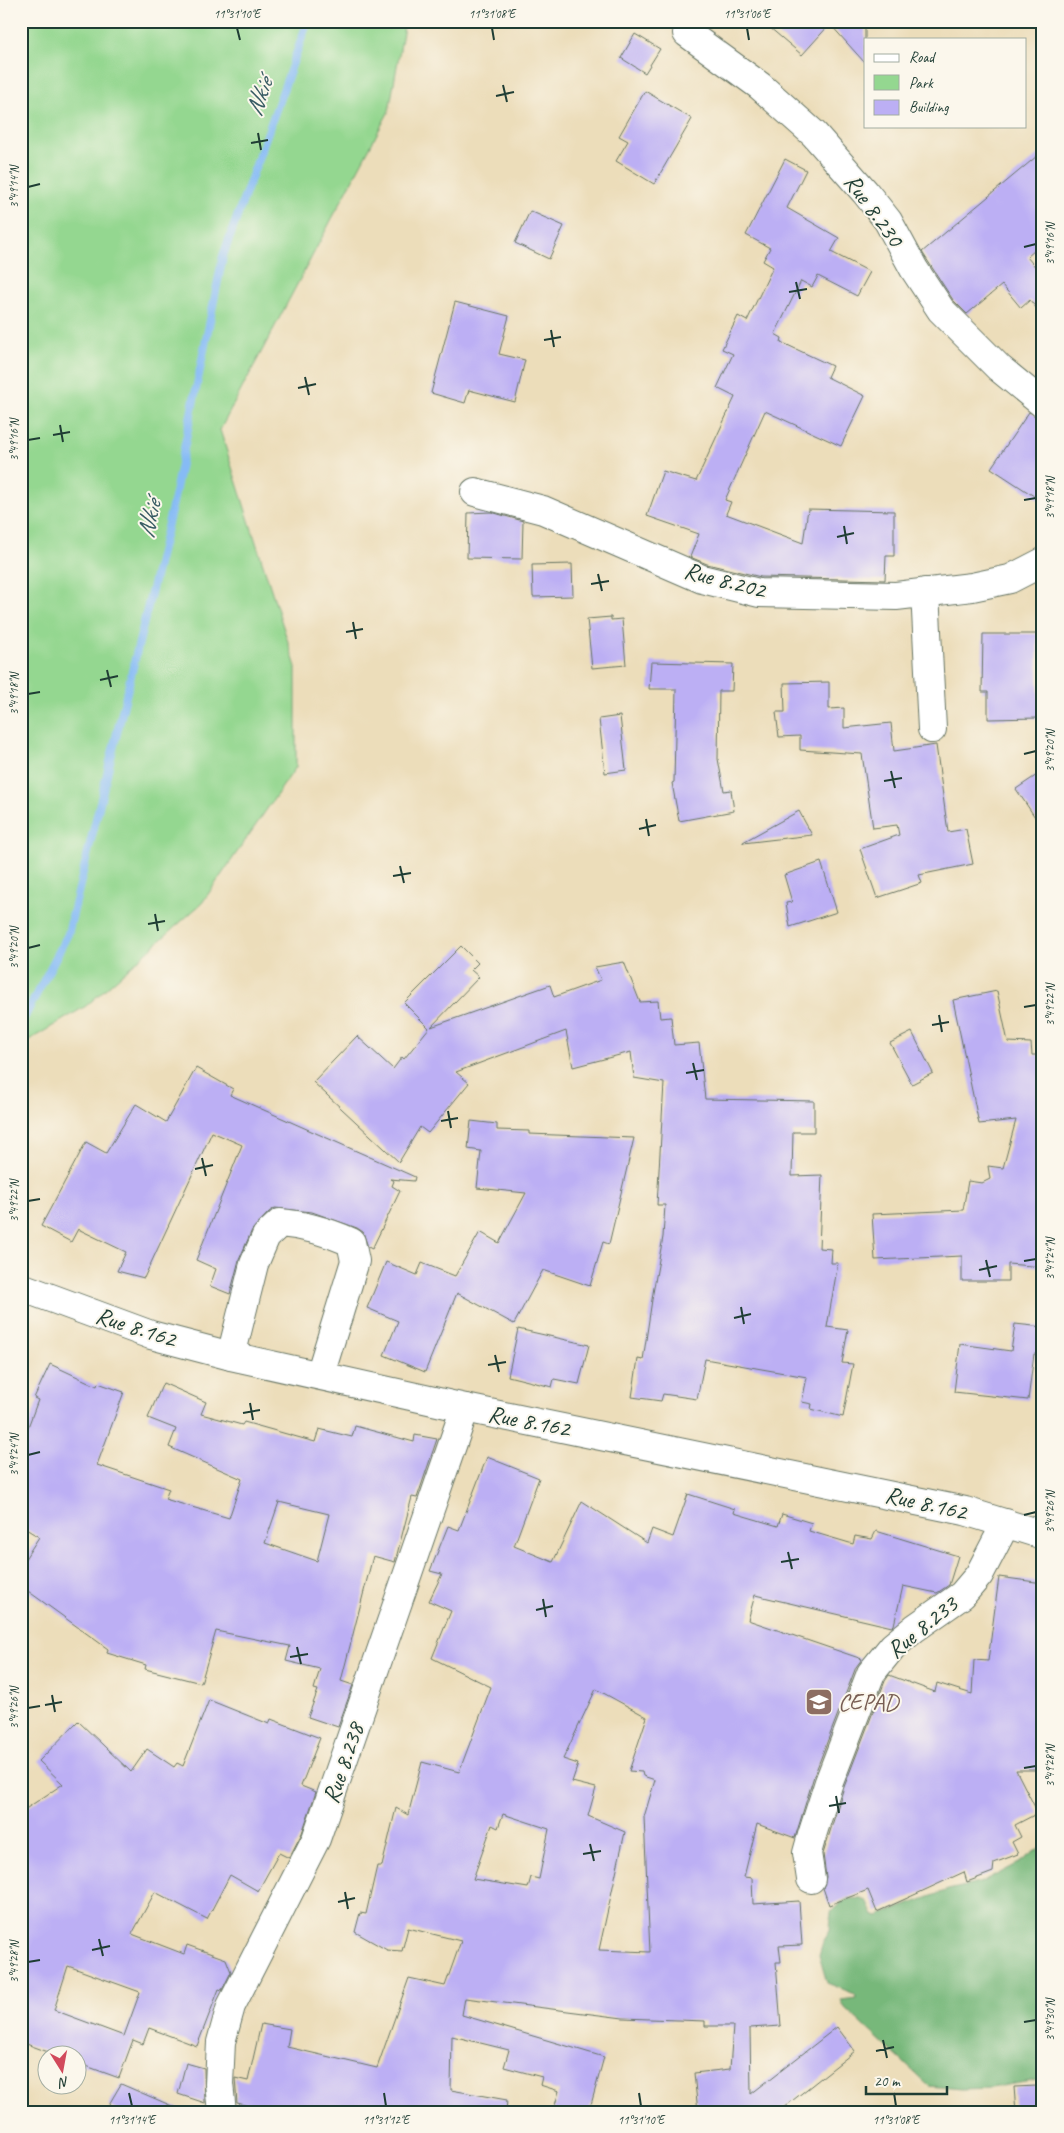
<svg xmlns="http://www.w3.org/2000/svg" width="1064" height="2133" font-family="Caveat,sans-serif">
  <rect width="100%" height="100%" fill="#fbf7ec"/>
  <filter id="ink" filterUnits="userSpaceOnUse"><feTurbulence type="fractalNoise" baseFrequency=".02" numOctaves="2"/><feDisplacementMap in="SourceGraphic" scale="10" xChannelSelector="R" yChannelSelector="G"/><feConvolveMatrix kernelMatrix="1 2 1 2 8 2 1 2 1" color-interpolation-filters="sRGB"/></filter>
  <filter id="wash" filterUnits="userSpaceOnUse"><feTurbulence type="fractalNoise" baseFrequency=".0096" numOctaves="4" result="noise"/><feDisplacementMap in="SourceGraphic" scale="20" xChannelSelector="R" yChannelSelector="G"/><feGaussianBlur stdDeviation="1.12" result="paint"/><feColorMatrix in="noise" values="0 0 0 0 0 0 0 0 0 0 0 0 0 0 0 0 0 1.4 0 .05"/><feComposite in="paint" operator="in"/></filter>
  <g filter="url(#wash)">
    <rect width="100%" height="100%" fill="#ecddba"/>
    <path fill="#94d790" stroke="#5a8a62" d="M 21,21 L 405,21 L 389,111 L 220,430 L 296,667 L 296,767 L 202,903 L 86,1006 L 21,1045 Z"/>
    <path fill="#77b87a" stroke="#4b7a57" d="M 1043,1845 L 1043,2079 L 990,2088 L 962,2089 L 929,2086 L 845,2008 L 841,2000 L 856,1998 L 855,1994 L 827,1983 L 819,1955 L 823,1942 L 830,1931 L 831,1912 C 842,1900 851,1895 867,1901 L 873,1914 L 878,1916 L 948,1890 L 983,1882 L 1019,1863 Z"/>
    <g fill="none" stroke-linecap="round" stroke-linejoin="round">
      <path stroke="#86bbf5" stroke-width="8" d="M 21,1024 L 68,934 L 173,503 L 223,256 L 308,21"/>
    </g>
    <g id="blocks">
      <g fill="#bcaff4" fill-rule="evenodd">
        <path d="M 762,21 L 865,21 L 865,63 L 830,24 L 802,55 Z"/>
        <path d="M 635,34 L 660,49 L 645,73 L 621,58 Z"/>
        <path d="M 645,91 L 692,119 L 654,184 L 616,161 L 628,141 L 619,136 Z"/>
        <path d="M 1043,151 L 1043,243 L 1027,257 L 1043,276 L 1043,317 L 1030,300 L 1021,308 L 1002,285 L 967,314 L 953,300 L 922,252 Z"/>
        <path d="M 785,159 L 806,170 L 787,208 L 839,238 L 831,252 L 870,272 L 857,296 L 818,276 L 812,287 L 801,281 L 775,334 L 782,338 L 781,342 L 832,366 L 827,377 L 865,396 L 841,446 L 765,411 L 725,500 L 731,502 L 726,514 L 803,543 L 808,509 L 894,511 L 894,556 L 886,556 L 885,580 L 761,577 L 707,564 L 690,557 L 699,534 L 647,516 L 663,471 L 696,481 L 735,397 L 717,388 L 733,354 L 722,349 L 738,316 L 747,321 L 773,267 L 763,261 L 770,248 L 746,235 Z"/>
        <path d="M 530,211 L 564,226 L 549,259 L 515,243 Z"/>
        <path d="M 455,302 L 509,316 L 499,354 L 525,360 L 515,402 L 469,390 L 465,403 L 431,393 Z"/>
        <path d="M 1029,412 L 1043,419 L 1043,502 L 991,468 Z"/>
        <path d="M 491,512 L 523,521 L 522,559 L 467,558 L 468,513 Z"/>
        <path d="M 572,564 L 573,596 L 533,597 L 532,565 Z"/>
        <path d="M 611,617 L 611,620 L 622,619 L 626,665 L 592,668 L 587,619 Z"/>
        <path d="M 983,634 L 1037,634 L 1039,718 L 988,719 L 988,692 L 982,692 Z"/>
        <path d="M 651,662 L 733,664 L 732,691 L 719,691 L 718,759 L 724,791 L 731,790 L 734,811 L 679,821 L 672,783 L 674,782 L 676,689 L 649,689 Z"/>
        <path d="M 829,682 L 829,709 L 844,708 L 844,728 L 891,723 L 894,751 L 936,745 L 948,832 L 966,829 L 973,864 L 919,875 L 922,883 L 877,898 L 860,849 L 899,835 L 897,825 L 873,828 L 862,754 L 800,750 L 800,736 L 779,737 L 776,712 L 785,712 L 784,683 Z"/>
        <path d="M 620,716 L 626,770 L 605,773 L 599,719 Z"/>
        <path d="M 1043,771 L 1043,829 L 1016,789 Z"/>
        <path d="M 799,811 L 812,835 L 743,843 L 743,842 Z"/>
        <path d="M 821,862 L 837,912 L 790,927 L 786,903 L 792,902 L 784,875 Z"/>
        <path d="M 461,946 L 478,963 L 471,970 L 479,977 L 431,1027 L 550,985 L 554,997 L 601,980 L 595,967 L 624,962 L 640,1002 L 658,1001 L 660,1018 L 671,1017 L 674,1045 L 699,1043 L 705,1099 L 814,1101 L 814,1132 L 793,1132 L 792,1176 L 822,1175 L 819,1248 L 832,1249 L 831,1263 L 838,1263 L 827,1327 L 848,1330 L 842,1363 L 853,1364 L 843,1417 L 811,1409 L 812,1404 L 802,1402 L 807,1377 L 705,1359 L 697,1399 L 663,1394 L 661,1401 L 632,1397 L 638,1359 L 643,1360 L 653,1293 L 663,1237 L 665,1205 L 657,1205 L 664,1083 L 634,1078 L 631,1052 L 573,1067 L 566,1031 L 456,1072 L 469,1083 L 428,1133 L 420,1127 L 399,1162 L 313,1082 L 357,1036 L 393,1069 L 402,1057 L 404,1059 L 429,1028 L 404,1003 Z"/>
        <path d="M 997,991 L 1008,1042 L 1031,1043 L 1032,1055 L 1043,1055 L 1043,1267 L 1008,1264 L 1008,1281 L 962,1281 L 962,1256 L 875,1260 L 872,1214 L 963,1210 L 968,1181 L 982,1183 L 990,1179 L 988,1166 L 1003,1168 L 1016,1120 L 979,1124 L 953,1000 Z"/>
        <path d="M 912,1032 L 933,1073 L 912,1084 L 890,1043 Z"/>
        <path d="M 196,1068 L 233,1089 L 230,1095 L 415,1177 L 414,1181 L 390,1179 L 394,1181 L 392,1186 L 400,1191 L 372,1249 L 368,1247 L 363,1232 L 357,1228 L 312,1212 L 275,1208 L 269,1212 L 252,1230 L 239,1260 L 230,1294 L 210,1286 L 216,1269 L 196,1260 L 242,1145 L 212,1132 L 144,1278 L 117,1271 L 126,1252 L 78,1229 L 71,1242 L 41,1226 L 86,1142 L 106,1153 L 136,1104 L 166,1122 Z"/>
        <path d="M 471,1121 L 497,1124 L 497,1130 L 529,1131 L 529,1134 L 634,1138 L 609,1244 L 603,1242 L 590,1286 L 543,1270 L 514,1324 L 457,1293 L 425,1372 L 384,1355 L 398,1321 L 367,1308 L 386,1262 L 417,1275 L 422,1263 L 455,1276 L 480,1232 L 499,1243 L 526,1193 L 477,1188 L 481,1151 L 468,1149 Z"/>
        <path d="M 1015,1324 L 1043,1327 L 1043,1355 L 1034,1354 L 1028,1400 L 954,1392 L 960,1344 L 1011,1351 Z"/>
        <path d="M 518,1329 L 589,1345 L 579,1384 L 554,1379 L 552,1387 L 508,1376 Z"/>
        <path d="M 50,1364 L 97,1386 L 98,1383 L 124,1392 L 97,1465 L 169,1489 L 165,1499 L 229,1518 L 242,1479 L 169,1447 L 176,1429 L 148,1418 L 163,1383 L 206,1402 L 201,1414 L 242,1425 L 244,1422 L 315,1442 L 319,1429 L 352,1437 L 355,1426 L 414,1442 L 415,1435 L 437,1439 L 417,1498 L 412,1497 L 395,1562 L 373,1556 L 341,1681 L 353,1685 L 338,1727 L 308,1717 L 318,1690 L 314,1689 L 320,1669 L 286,1661 L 290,1646 L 216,1631 L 201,1683 L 145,1669 L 146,1665 L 107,1653 L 108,1649 L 21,1586 L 21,1565 L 39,1537 L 21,1526 L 21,1446 L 38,1400 L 34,1398 ZM 279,1502 L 329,1514 L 317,1561 L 265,1543 Z"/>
        <path d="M 487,1457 L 539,1478 L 514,1546 L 553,1562 L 582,1501 L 647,1543 L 652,1529 L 673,1537 L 688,1494 L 735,1509 L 734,1513 L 778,1526 L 782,1514 L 812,1523 L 809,1531 L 853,1544 L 855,1536 L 872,1539 L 876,1531 L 958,1556 L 949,1585 L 937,1593 L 903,1586 L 894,1625 L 892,1627 L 755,1595 L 748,1620 L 862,1659 L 856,1667 L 814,1776 L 795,1838 L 757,1824 L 744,1877 L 752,1878 L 753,1904 L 799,1901 L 802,1945 L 779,1946 L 781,1962 L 776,1962 L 781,2026 L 750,2028 L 751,2094 L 837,2027 L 855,2051 L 778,2112 L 698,2112 L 694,2073 L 730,2069 L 733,2026 L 705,2026 L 705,2021 L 623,2018 L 465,1998 L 462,2015 L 604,2057 L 589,2112 L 553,2112 L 559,2091 L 540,2085 L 542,2077 L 504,2067 L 509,2050 L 452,2036 L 451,2090 L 507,2100 L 506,2112 L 424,2112 L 368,2108 L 367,2112 L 275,2112 L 237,2103 L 235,2078 L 248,2081 L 261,2024 L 290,2029 L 287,2047 L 377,2068 L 409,1978 L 445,1986 L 461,1941 L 408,1928 L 402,1951 L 387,1950 L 355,1932 L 360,1913 L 366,1914 L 377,1866 L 382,1866 L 396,1808 L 408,1815 L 422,1762 L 459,1772 L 491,1687 L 432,1658 L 451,1611 L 429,1601 L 442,1574 L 430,1571 L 448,1526 L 459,1530 ZM 596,1689 L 647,1717 L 629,1771 L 642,1772 L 643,1776 L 655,1780 L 644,1817 L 650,1952 L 599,1950 L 625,1832 L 588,1816 L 596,1788 L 572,1782 L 578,1764 L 563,1759 ZM 503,1814 L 549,1829 L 539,1879 L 531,1877 L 528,1888 L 473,1879 L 492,1825 L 498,1828 Z"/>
        <path d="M 999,1577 L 1043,1583 L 1043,1758 L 1039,1758 L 1038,1770 L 1016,1770 L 1038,1813 L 1015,1825 L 1021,1837 L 1012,1842 L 1018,1854 L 994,1863 L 993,1872 L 967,1882 L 964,1872 L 877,1912 L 868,1890 L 829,1905 L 823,1888 L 826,1877 L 823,1854 L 844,1787 L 885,1681 L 889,1675 L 935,1692 L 937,1683 L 972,1694 L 974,1660 L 988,1661 Z"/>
        <path d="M 209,1700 L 269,1724 L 271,1719 L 320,1738 L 301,1786 L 316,1792 L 302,1833 L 289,1858 L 279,1853 L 258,1891 L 230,1875 L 207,1919 L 155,1892 L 132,1934 L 184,1954 L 187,1945 L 226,1959 L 231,1972 L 222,1990 L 219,1989 L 197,2046 L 149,2028 L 143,2044 L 133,2040 L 119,2078 L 78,2063 L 78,2056 L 59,2056 L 21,2042 L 21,1812 L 63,1784 L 39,1761 L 78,1721 L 131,1772 L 147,1749 L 174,1767 L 177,1763 L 183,1766 ZM 68,1966 L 140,1992 L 124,2036 L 54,2010 Z"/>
        <path d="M 186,2063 L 204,2068 L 205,2103 L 178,2094 Z"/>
        <path d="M 121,2084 L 186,2112 L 120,2112 L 108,2106 Z"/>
        <path d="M 1037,2086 L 1040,2112 L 1016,2112 L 1014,2087 Z"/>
      </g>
    </g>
  </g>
  <g filter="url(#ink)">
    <use href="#blocks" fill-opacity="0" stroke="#677563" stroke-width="1"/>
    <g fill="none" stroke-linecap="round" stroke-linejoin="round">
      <g stroke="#677563" stroke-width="30">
        <g id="street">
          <path d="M 687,33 L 760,86 L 814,134 L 865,192 L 888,221 L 914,269 L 941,310 L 999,368 L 1043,404"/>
          <path d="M 475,492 L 543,510 L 702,579 L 759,593 L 896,596 L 972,587 L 1010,579 L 1043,562"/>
          <path d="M 925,592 L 932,729"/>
          <path d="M 231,1356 L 254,1264 L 266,1236 L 280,1223 C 306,1225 328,1232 351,1242 L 355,1261 L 320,1375"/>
          <path d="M 811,1879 L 807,1853 L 812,1835 L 829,1782 L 871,1673 L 893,1646 L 915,1628 L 962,1595 L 979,1575 L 1006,1523"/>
          <path d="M 222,2112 L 219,2084 L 221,2042 L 231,2006 L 316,1839 L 465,1408"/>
        </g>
      </g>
      <g stroke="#677563" stroke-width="30">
        <path id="highway" d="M 21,1287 L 151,1335 L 231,1356 L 465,1408 L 965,1511 L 1043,1535"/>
      </g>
      <use href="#street" stroke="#fff" stroke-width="28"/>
      <use href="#highway" stroke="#fff" stroke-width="28"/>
    </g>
  </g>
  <path fill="none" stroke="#1f3d34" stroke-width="2" d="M 237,28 L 240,40M 492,28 L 494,40M 747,28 L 749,40M 503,85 L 507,102M 496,96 L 514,92M 258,133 L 261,150M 251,143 L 268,140M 28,187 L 40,184M 1024,247 L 1036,244M 796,282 L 800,299M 789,292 L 807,289M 551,330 L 554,347M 544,340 L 561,337M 305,377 L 309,395M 298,388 L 316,384M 60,425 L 63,442M 53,435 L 70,432M 28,440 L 40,438M 1024,500 L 1036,498M 844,526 L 847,544M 837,537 L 854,533M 598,574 L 602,591M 591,584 L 609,581M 353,622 L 356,639M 346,632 L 363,629M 107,670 L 111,687M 100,680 L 118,676M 28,694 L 40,692M 1024,754 L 1036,751M 891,771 L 895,788M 884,781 L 902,778M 646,819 L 649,836M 639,829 L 656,825M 400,866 L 404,883M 393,876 L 411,873M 155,914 L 158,931M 148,924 L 165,921M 28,948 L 40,945M 1024,1007 L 1036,1005M 939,1015 L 942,1032M 932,1025 L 949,1022M 693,1063 L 697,1080M 686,1073 L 704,1070M 448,1111 L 451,1128M 441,1121 L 458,1118M 202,1158 L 206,1176M 195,1169 L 213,1165M 28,1201 L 40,1199M 986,1260 L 990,1277M 1024,1261 L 1036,1259M 979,1270 L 997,1266M 741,1307 L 744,1324M 734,1318 L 751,1314M 495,1355 L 499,1372M 488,1365 L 506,1362M 250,1403 L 253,1420M 243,1413 L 260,1410M 28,1455 L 40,1452M 1024,1515 L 1036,1512M 788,1552 L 792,1569M 781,1562 L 799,1559M 543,1599 L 546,1617M 536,1610 L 553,1606M 297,1647 L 301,1664M 290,1657 L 308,1654M 52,1695 L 55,1712M 45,1705 L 62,1702M 28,1708 L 40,1706M 1024,1768 L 1036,1766M 836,1796 L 839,1813M 829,1806 L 846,1803M 590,1844 L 594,1861M 583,1854 L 601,1851M 345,1892 L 348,1909M 338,1902 L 355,1898M 99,1939 L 103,1956M 92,1950 L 110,1946M 28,1962 L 40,1960M 1024,2022 L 1036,2020M 883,2040 L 887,2058M 876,2051 L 894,2047M 129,2093 L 132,2106M 384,2093 L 386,2106M 639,2093 L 641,2106M 894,2093 L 896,2106"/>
  <defs>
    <g id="school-square" transform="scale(1.4375)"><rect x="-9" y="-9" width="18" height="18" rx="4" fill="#8d6e63" stroke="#fbf7ec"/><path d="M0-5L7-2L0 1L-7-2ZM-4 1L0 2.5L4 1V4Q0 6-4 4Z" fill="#fff"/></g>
  </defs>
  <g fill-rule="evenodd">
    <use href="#school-square" x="819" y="1702"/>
  </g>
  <g text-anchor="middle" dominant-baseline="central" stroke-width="4" stroke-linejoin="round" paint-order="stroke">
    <g font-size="24" fill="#1f3d34" stroke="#fbf7ec">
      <text transform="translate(874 210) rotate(54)">Rue 8.230</text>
      <text transform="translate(725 580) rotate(15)">Rue 8.202</text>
      <text transform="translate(136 1327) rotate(18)">Rue 8.162</text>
      <text transform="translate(529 1421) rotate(11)">Rue 8.162</text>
      <text transform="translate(926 1503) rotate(13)">Rue 8.162</text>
      <text transform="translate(922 1627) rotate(-39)">Rue 8.233</text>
      <text transform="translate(343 1763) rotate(-71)">Rue 8.238</text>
    </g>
    <g font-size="24" fill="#785e54" stroke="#fbf7ec" text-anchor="start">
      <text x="838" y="1702">CEPAD</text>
    </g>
    <g font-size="25" font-style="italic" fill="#395c64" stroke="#fbf7ec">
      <text transform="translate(259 97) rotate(-70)">Nkié</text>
      <text transform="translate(149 519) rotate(-77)">Nkié</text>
    </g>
  </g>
  <rect width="1064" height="2133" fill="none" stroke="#fbf7ec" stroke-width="55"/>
  <rect x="864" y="38" width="162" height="90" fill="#fbf7ec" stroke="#a3ada2"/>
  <rect x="874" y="54" width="25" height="8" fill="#ffffff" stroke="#a3ada2"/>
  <text x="909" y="62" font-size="15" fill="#1f3d34">Road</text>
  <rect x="874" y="75" width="25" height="15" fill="#94d790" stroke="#a3ada2"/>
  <text x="909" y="88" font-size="15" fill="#1f3d34">Park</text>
  <rect x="874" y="100" width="25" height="15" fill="#bcaff4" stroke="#a3ada2"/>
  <text x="909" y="112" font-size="15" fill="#1f3d34">Building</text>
  <g transform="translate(62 2070) rotate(169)"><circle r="24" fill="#fbf7ec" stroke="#a3ada2"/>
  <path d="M0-4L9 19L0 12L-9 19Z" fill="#d1495b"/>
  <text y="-8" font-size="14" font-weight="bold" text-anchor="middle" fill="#1f3d34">N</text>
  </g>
  <path d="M866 2086v8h81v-8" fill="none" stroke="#1f3d34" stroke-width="2.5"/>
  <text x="874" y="2086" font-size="15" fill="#1f3d34" stroke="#fbf7ec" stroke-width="4" paint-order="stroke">20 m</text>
  <rect x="28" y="28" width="1008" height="2078" fill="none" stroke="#1f3d34" stroke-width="2"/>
  <g font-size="12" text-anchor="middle" fill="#1f3d34">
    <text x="237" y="18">11°31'10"E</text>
    <text x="492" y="18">11°31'08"E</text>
    <text x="747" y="18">11°31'06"E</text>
    <text transform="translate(14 187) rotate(-90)" y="4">3°49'14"N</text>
    <text transform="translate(1050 244) rotate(-90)" y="4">3°49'16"N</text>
    <text transform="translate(14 440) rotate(-90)" y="4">3°49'16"N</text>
    <text transform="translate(1050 498) rotate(-90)" y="4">3°49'18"N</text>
    <text transform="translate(14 694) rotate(-90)" y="4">3°49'18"N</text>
    <text transform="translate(1050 751) rotate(-90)" y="4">3°49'20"N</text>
    <text transform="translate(14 948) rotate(-90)" y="4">3°49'20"N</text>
    <text transform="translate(1050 1005) rotate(-90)" y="4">3°49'22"N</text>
    <text transform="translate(14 1201) rotate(-90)" y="4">3°49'22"N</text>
    <text transform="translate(1050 1259) rotate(-90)" y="4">3°49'24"N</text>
    <text transform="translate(14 1455) rotate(-90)" y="4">3°49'24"N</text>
    <text transform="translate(1050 1512) rotate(-90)" y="4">3°49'26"N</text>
    <text transform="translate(14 1708) rotate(-90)" y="4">3°49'26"N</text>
    <text transform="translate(1050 1766) rotate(-90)" y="4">3°49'28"N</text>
    <text transform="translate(14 1962) rotate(-90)" y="4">3°49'28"N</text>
    <text transform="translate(1050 2020) rotate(-90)" y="4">3°49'30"N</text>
    <text x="132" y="2124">11°31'14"E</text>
    <text x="386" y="2124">11°31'12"E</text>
    <text x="641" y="2124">11°31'10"E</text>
    <text x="896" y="2124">11°31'08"E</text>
  </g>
</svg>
